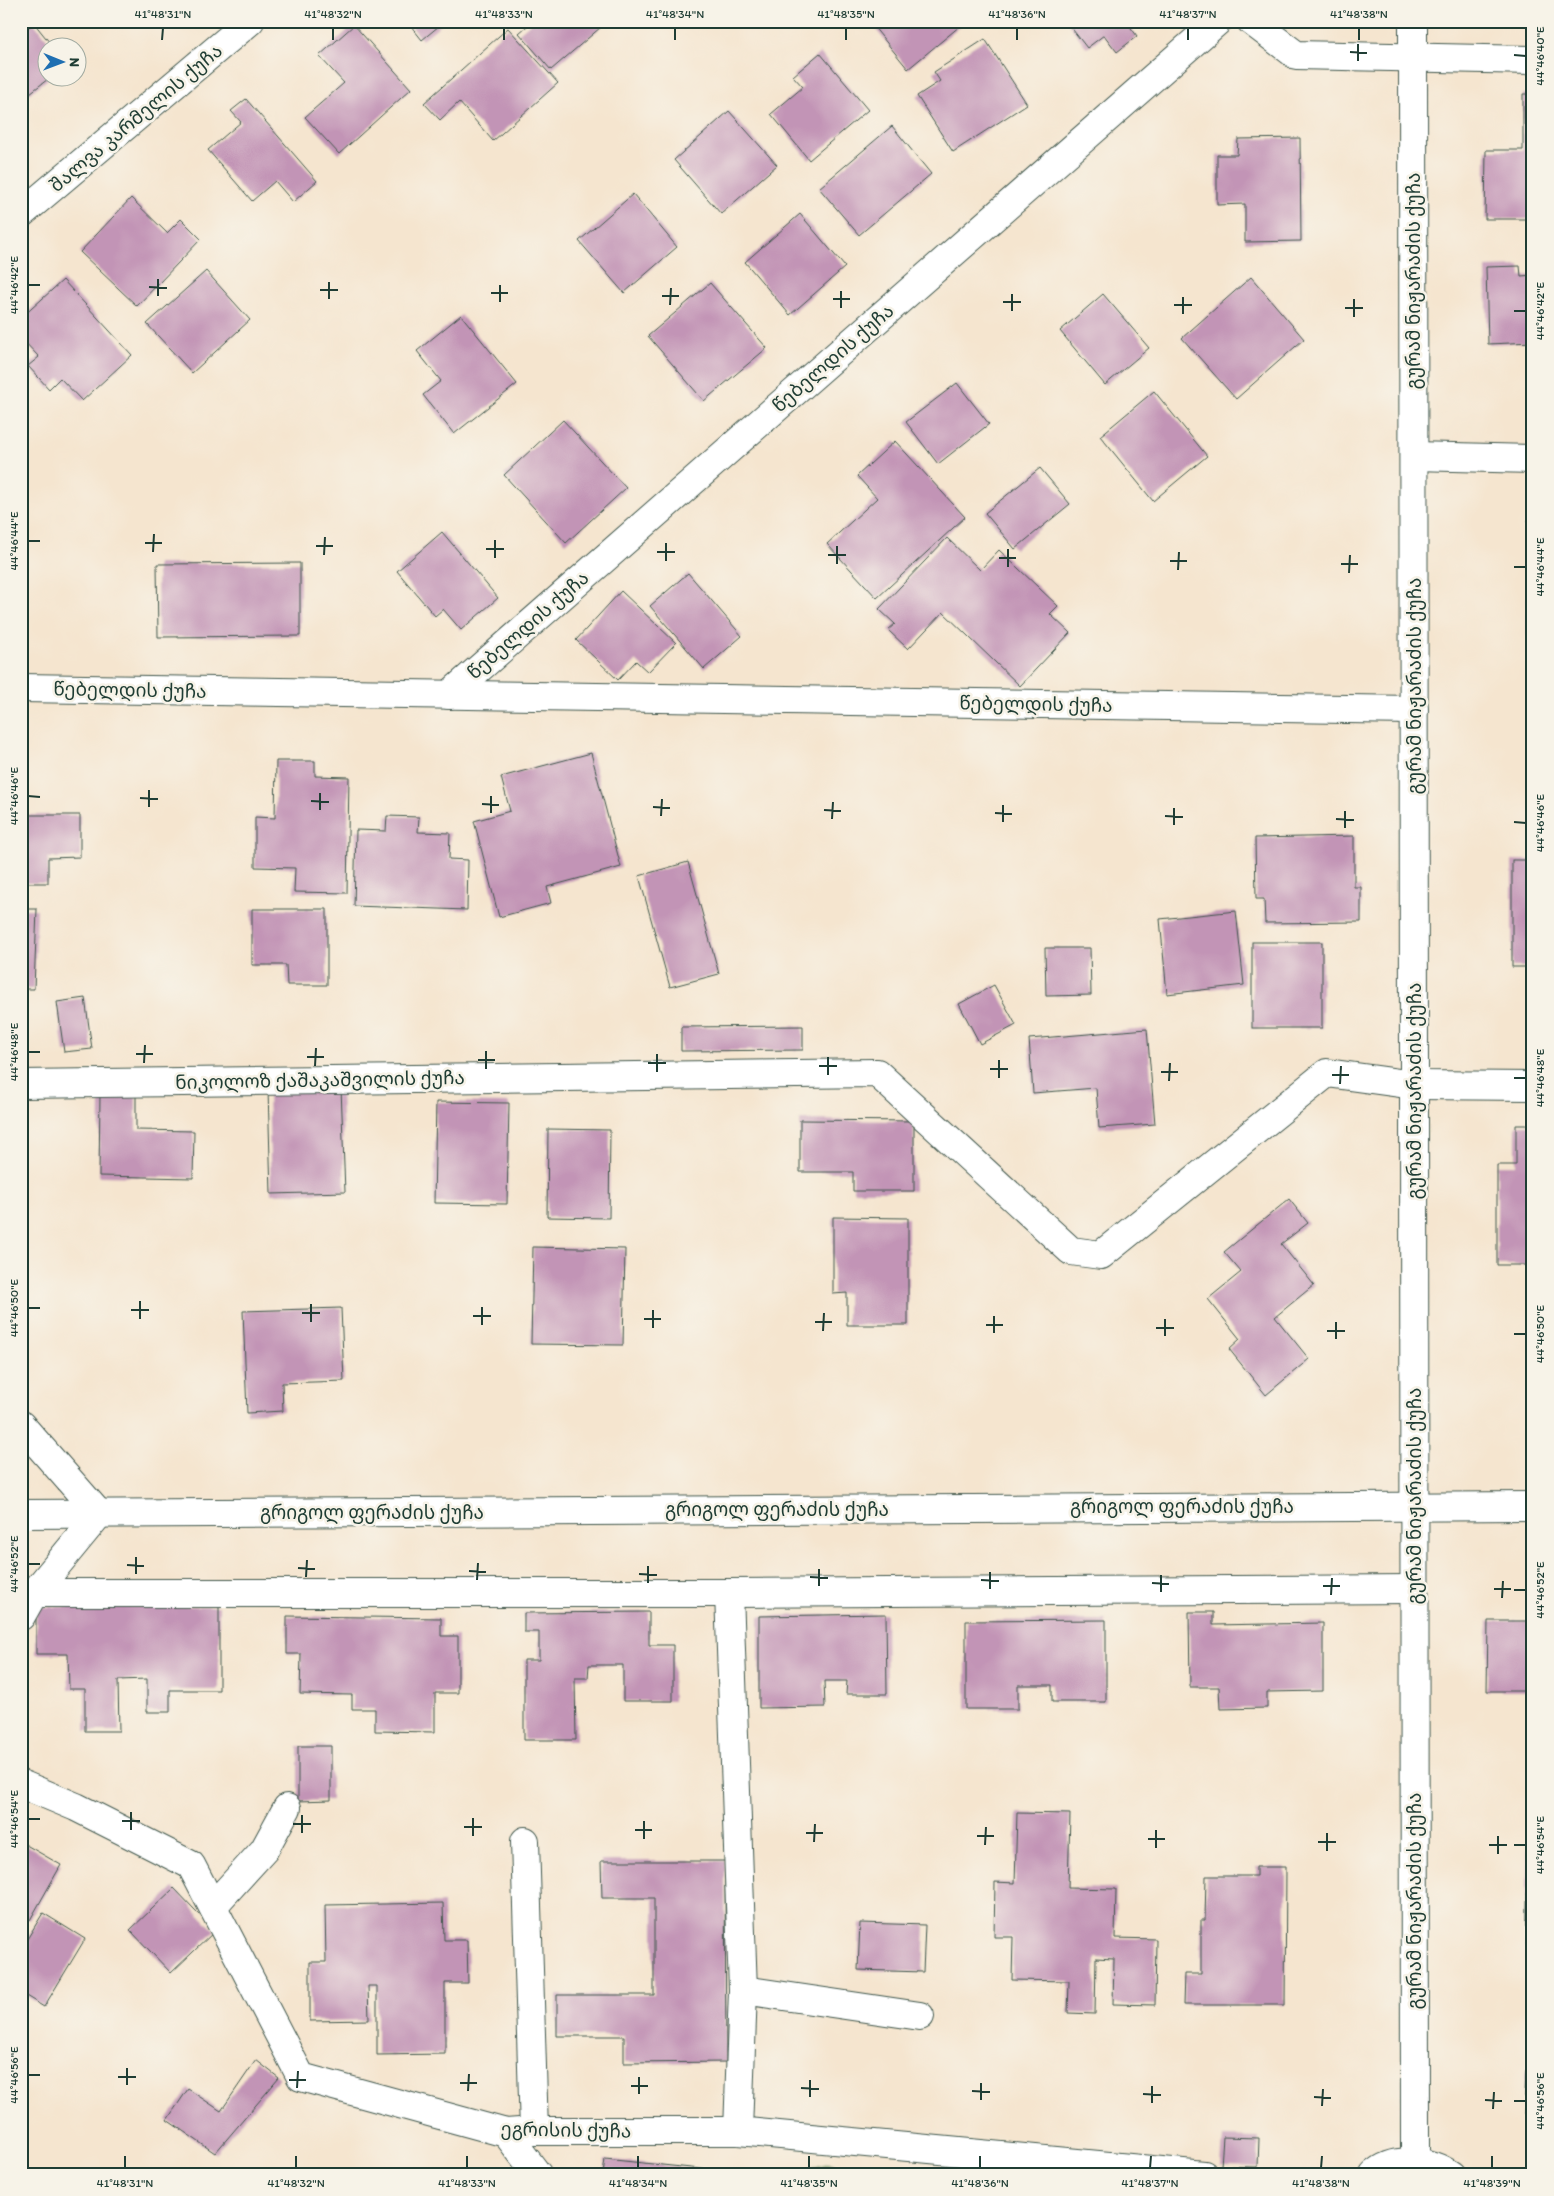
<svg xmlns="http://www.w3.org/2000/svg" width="1554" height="2196" font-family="Itim,'Noto Sans Georgian',sans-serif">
  <rect width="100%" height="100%" fill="#f7f3e8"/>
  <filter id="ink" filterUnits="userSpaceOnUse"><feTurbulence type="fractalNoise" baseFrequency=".02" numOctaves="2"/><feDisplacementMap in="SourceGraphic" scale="10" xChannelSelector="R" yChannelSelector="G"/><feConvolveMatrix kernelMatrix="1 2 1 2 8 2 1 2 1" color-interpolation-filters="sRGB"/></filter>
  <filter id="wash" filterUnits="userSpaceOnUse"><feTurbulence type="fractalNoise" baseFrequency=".0096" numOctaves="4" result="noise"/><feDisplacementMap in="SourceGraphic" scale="20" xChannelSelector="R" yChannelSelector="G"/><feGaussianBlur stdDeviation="1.12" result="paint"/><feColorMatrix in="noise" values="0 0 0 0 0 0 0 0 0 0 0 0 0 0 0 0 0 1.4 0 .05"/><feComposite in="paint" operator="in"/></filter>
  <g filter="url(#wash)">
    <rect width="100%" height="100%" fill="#f5e5cf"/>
    <path fill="#80ac63" stroke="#50744c" d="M 830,2163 L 869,2175 L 781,2175 Z"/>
    <g id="blocks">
      <g fill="#c294b6">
        <path d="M 407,21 L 445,21 L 422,40 Z"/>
        <path d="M 533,21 L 608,21 L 551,70 L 519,33 Z"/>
        <path d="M 869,21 L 966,21 L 908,69 Z"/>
        <path d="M 1066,21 L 1126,21 L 1137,36 L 1117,52 L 1104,35 L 1087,48 Z"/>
        <path d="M 34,23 L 54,48 L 48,48 L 48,79 L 21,100 L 21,34 Z"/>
        <path d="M 354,25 L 411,89 L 339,154 L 305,117 L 344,83 L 319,56 Z"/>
        <path d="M 508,28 L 558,83 L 493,141 L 459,102 L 440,120 L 424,103 Z"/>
        <path d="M 985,39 L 1027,104 L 953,152 L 917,96 L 940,81 L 934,72 Z"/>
        <path d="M 820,53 L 868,110 L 809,160 L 771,114 L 803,87 L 793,76 Z"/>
        <path d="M 1523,94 L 1533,94 L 1533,219 L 1485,219 L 1486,150 L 1523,150 Z"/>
        <path d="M 246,99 L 317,181 L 293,202 L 275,181 L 252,201 L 208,150 L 241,122 L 231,111 Z"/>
        <path d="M 729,111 L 777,165 L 721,214 L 674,160 Z"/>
        <path d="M 892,126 L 931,174 L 859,235 L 819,188 Z"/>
        <path d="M 1300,138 L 1301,241 L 1245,242 L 1245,204 L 1217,205 L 1217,155 L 1237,155 L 1238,139 Z"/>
        <path d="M 633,194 L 677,247 L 624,293 L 579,241 Z"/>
        <path d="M 131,198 L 167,233 L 181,219 L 201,239 L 137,306 L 80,252 Z"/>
        <path d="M 800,214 L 845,267 L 790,315 L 745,262 Z"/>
        <path d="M 1520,266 L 1521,276 L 1533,275 L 1533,342 L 1488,344 L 1486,267 Z"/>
        <path d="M 206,271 L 250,320 L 192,373 L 147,324 Z"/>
        <path d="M 1251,277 L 1304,339 L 1236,399 L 1182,338 Z"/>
        <path d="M 63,280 L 132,355 L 82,401 L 60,378 L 49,389 L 28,366 L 39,357 L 21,338 L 21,318 Z"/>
        <path d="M 710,283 L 767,348 L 704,401 L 648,336 Z"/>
        <path d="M 1103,294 L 1149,348 L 1105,385 L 1060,331 Z"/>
        <path d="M 461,315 L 517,384 L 454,434 L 423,395 L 441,381 L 417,351 Z"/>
        <path d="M 957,383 L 989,424 L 938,464 L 906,422 Z"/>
        <path d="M 1154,391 L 1207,456 L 1153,501 L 1100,436 Z"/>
        <path d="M 563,420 L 626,488 L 566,543 L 504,475 Z"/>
        <path d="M 895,441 L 965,517 L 877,598 L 827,544 L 877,498 L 857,476 Z"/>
        <path d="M 1040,468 L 1070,504 L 1015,549 L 985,513 Z"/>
        <path d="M 1528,520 L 1533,520 L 1533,635 L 1527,635 Z"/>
        <path d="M 442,532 L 498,598 L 461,630 L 443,609 L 435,616 L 397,571 Z"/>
        <path d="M 947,538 L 980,570 L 999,550 L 1058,606 L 1050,614 L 1070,633 L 1020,686 L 943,612 L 908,649 L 888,630 L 895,624 L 879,609 Z"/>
        <path d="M 300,563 L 300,636 L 158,637 L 157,564 Z"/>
        <path d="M 688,573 L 742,636 L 704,669 L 650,606 Z"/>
        <path d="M 621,591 L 676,643 L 648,672 L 636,661 L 618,680 L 576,640 Z"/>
        <path d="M 591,753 L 621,867 L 547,887 L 551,903 L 499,917 L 474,821 L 510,811 L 501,777 Z"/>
        <path d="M 276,761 L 315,761 L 315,776 L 349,777 L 347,893 L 294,892 L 295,868 L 255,867 L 255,817 L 275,818 Z"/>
        <path d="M 21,815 L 80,815 L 80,857 L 48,858 L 48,883 L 21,883 Z"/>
        <path d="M 387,816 L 419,817 L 418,832 L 450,833 L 449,859 L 468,860 L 467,910 L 354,906 L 356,830 L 386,831 Z"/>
        <path d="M 1354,836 L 1354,887 L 1361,887 L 1361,922 L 1265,923 L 1264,899 L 1256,899 L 1255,838 Z"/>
        <rect x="1512" y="860" width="21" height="107"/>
        <path d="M 688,862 L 719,974 L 670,987 L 639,876 Z"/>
        <path d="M 21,909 L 37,909 L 34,989 L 21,989 Z"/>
        <path d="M 252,909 L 327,909 L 327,985 L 287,985 L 286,965 L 252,965 Z"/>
        <path d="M 1236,911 L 1244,985 L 1167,994 L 1160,919 Z"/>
        <rect x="1252" y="942" width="70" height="86"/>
        <path d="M 1045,948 L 1090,948 L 1091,995 L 1046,996 Z"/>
        <path d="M 994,985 L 1016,1025 L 980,1044 L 959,1004 Z"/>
        <path d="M 85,998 L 92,1049 L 64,1052 L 57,1002 Z"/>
        <path d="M 803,1026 L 803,1050 L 681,1051 L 681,1027 Z"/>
        <path d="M 1147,1029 L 1155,1124 L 1099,1128 L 1096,1088 L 1033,1093 L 1029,1039 Z"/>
        <path d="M 341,1088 L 345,1192 L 271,1194 L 268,1090 Z"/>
        <path d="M 100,1093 L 136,1094 L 136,1130 L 194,1131 L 193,1178 L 99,1176 Z"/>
        <path d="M 436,1102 L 509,1103 L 507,1204 L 434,1203 Z"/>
        <path d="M 800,1120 L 914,1121 L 914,1191 L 853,1191 L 853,1172 L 800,1172 Z"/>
        <path d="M 1516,1125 L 1533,1125 L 1533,1265 L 1497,1265 L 1497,1165 L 1516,1165 Z"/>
        <path d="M 548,1129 L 610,1130 L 609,1218 L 547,1217 Z"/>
        <path d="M 1289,1199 L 1308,1223 L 1281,1244 L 1314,1285 L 1275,1317 L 1309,1359 L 1266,1395 L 1229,1349 L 1240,1339 L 1208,1299 L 1241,1272 L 1224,1252 Z"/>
        <path d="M 833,1217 L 908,1218 L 908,1325 L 847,1325 L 847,1293 L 833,1294 Z"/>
        <path d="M 533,1247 L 625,1249 L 623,1345 L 531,1344 Z"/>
        <path d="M 341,1308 L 344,1381 L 282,1383 L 283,1411 L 247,1413 L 243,1311 Z"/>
        <path d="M 219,1606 L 219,1690 L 170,1690 L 170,1712 L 147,1712 L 147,1679 L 118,1680 L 119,1731 L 85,1731 L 85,1689 L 69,1689 L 68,1654 L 36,1654 L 36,1607 Z"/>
        <path d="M 649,1612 L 649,1645 L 673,1645 L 673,1701 L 623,1701 L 623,1665 L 589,1665 L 588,1678 L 575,1678 L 576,1740 L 524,1740 L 524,1660 L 539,1660 L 539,1632 L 524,1632 L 524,1613 Z"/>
        <path d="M 1189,1612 L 1213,1612 L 1213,1625 L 1323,1623 L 1323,1691 L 1267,1692 L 1267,1708 L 1220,1709 L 1219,1687 L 1190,1687 Z"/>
        <path d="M 886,1614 L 887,1694 L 846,1694 L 847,1681 L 824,1681 L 825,1707 L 759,1708 L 759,1616 Z"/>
        <path d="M 287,1616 L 441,1618 L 441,1636 L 458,1636 L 458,1693 L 435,1693 L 435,1732 L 375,1731 L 375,1709 L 352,1709 L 352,1695 L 300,1694 L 301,1654 L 287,1654 Z"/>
        <path d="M 1106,1620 L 1106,1702 L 1052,1702 L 1052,1685 L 1018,1685 L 1018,1709 L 966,1709 L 966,1621 Z"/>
        <path d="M 1488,1621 L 1533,1621 L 1533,1691 L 1487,1691 Z"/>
        <path d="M 298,1746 L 331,1746 L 331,1800 L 298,1801 Z"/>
        <path d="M 1017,1813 L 1070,1814 L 1068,1888 L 1116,1889 L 1115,1938 L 1156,1939 L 1155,2005 L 1113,2004 L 1114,1959 L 1096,1958 L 1095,2014 L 1068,2013 L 1069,1981 L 1012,1980 L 1013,1937 L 994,1937 L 995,1882 L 1015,1883 Z"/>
        <path d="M 1528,1829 L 1533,1829 L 1533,1970 L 1526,1970 Z"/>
        <path d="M 21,1842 L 61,1865 L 30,1920 L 21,1915 Z"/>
        <path d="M 601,1861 L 725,1861 L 726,2062 L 624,2063 L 624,2036 L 557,2036 L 557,1995 L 654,1995 L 654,1898 L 602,1898 Z"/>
        <path d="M 1256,1867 L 1286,1867 L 1285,2005 L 1183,2005 L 1184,1974 L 1201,1974 L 1201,1920 L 1205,1920 L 1206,1876 L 1256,1876 Z"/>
        <path d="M 174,1888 L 215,1931 L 171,1973 L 130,1930 Z"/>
        <path d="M 443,1903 L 444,1940 L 467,1940 L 468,1983 L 445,1983 L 445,2054 L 377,2055 L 377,1986 L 368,1986 L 369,2020 L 310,2021 L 310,1962 L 326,1962 L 325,1905 Z"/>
        <path d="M 43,1913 L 85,1939 L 44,2007 L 21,1993 L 21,1949 Z"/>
        <path d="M 860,1923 L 925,1925 L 923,1972 L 858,1970 Z"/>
        <path d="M 256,2060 L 279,2078 L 215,2153 L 167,2120 L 188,2089 L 221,2111 Z"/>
        <path d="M 1526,2071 L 1533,2071 L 1533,2115 L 1524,2115 Z"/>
        <path d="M 1223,2137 L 1259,2138 L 1258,2167 L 1221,2166 Z"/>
        <path d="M 605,2159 L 710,2170 L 709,2175 L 603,2175 Z"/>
      </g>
    </g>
  </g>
  <g filter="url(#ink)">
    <use href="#blocks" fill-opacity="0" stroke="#3f564b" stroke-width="1"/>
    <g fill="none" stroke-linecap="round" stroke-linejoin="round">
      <g stroke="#3f564b" stroke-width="30">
        <g id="minor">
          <path d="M 1251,21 L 1296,55 L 1533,60"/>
          <path d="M 1413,21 C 1413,735 1414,1448 1415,2161"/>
          <path d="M 21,214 L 250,21"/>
          <path d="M 1414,456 L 1533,459"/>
          <path d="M 21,688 L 1414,710"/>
          <path d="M 449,695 L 1218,21"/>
          <path d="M 21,1084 L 877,1073 L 1071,1251 L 1101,1255 L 1327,1073 L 1414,1085 L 1533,1086"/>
          <path d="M 21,1425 L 99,1514 L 34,1593 L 21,1616"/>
          <path d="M 21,1514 L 1533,1506"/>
          <path d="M 34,1593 L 729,1593 L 1414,1589"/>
          <path d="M 729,1593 L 743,1990 L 738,2131"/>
          <path d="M 21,1784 L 76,1807 L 191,1865 L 301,2077 L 506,2133 L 534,2131 L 738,2131 L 1204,2175"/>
          <path d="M 525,1841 L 534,2131"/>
          <path d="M 213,1906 L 264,1850 L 287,1808"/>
          <path d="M 743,1990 L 920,2016"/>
          <path d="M 506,2133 L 538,2175"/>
          <path d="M 1374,2175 C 1394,2156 1429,2160 1451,2175"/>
        </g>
      </g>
      <use href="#minor" stroke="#fff" stroke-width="28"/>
    </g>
  </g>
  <path fill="none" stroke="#1f3d34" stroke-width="2" d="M 162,40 L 163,28M 333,40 L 333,28M 504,40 L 504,28M 675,40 L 675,28M 846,40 L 846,28M 1017,40 L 1017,28M 1188,40 L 1188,28M 1359,40 L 1359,28M 1350,52 L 1367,53M 1514,55 L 1526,56M 1358,61 L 1358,44M 28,285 L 40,285M 149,287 L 167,288M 320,290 L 338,290M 491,293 L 508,293M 158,296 L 158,279M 662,296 L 679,296M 329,299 L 329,282M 833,299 L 850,299M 500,302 L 500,285M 1003,302 L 1021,302M 670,305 L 671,288M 1174,305 L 1192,305M 841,308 L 841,291M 1345,308 L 1363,308M 1012,311 L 1012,294M 1514,311 L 1526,311M 1183,314 L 1183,297M 1354,317 L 1354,299M 28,541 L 40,541M 145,543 L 162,543M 316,546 L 333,546M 486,549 L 504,549M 153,552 L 154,534M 657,552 L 675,552M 324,555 L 325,537M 828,555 L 846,555M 495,558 L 495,540M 999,558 L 1016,558M 666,561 L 666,543M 1170,561 L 1187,561M 837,564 L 837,546M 1341,564 L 1358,564M 1008,567 L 1008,549M 1514,567 L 1526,567M 1178,570 L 1179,552M 1349,573 L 1350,555M 28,796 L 40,797M 140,798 L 158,799M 311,801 L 329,802M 482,804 L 499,805M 149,807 L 149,790M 653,807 L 670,808M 320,810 L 320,793M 824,810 L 841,811M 491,813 L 491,796M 995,813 L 1012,814M 661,816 L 662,799M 1165,816 L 1183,817M 832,819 L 833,802M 1336,819 L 1354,820M 1003,822 L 1003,805M 1514,822 L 1526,823M 1174,825 L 1174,808M 1345,828 L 1345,811M 28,1052 L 40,1052M 136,1054 L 153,1054M 307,1057 L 324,1057M 478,1060 L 495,1060M 144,1063 L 145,1045M 648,1063 L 666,1063M 315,1066 L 316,1048M 819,1066 L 837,1066M 486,1069 L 486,1051M 990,1069 L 1008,1069M 657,1072 L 657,1054M 1161,1072 L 1178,1072M 828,1075 L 828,1057M 1332,1075 L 1349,1075M 999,1078 L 999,1060M 1514,1078 L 1526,1078M 1169,1081 L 1170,1063M 1340,1084 L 1341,1066M 28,1308 L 40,1308M 131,1310 L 149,1310M 302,1313 L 320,1313M 473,1316 L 491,1316M 140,1319 L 140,1301M 644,1319 L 661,1319M 311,1322 L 311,1304M 815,1322 L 832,1322M 482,1325 L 482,1307M 986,1325 L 1003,1325M 653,1328 L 653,1310M 1156,1328 L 1174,1328M 823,1331 L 824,1313M 1327,1331 L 1345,1331M 994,1333 L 994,1316M 1514,1334 L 1526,1334M 1165,1336 L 1165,1319M 1336,1339 L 1336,1322M 28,1564 L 40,1564M 127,1565 L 144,1566M 298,1568 L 315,1569M 469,1571 L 486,1572M 136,1574 L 136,1557M 639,1574 L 657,1575M 306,1577 L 307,1560M 810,1577 L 828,1578M 477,1580 L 478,1563M 981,1580 L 999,1581M 648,1583 L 648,1566M 1152,1583 L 1169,1584M 819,1586 L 819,1569M 1323,1586 L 1340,1586M 990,1589 L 990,1572M 1494,1589 L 1511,1589M 1514,1590 L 1526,1590M 1161,1592 L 1161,1575M 1331,1595 L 1332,1578M 1502,1598 L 1503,1581M 28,1819 L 40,1819M 122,1821 L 140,1821M 293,1824 L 311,1824M 464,1827 L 482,1827M 131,1830 L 131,1812M 635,1830 L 652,1830M 302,1833 L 302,1815M 806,1833 L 823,1833M 473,1836 L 473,1818M 977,1836 L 994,1836M 644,1839 L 644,1821M 1148,1839 L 1165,1839M 814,1842 L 815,1824M 1318,1842 L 1336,1842M 985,1845 L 986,1827M 1489,1845 L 1507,1845M 1514,1845 L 1526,1845M 1156,1848 L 1156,1830M 1327,1851 L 1327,1833M 1498,1854 L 1498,1836M 28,2075 L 40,2075M 118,2077 L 136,2077M 289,2080 L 306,2080M 460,2083 L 477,2083M 127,2085 L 127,2068M 631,2086 L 648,2086M 297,2088 L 298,2071M 801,2088 L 819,2089M 468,2091 L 469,2074M 972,2091 L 990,2092M 639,2094 L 639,2077M 1143,2094 L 1161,2095M 810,2097 L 810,2080M 1314,2097 L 1331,2098M 981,2100 L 981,2083M 1485,2100 L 1502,2101M 1514,2101 L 1526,2101M 1152,2103 L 1152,2086M 1322,2106 L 1323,2089M 1493,2109 L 1494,2092M 125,2168 L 125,2156M 296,2168 L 296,2156M 467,2168 L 467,2156M 638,2168 L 638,2156M 809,2168 L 809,2156M 980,2168 L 980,2156M 1150,2168 L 1151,2156M 1321,2168 L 1322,2156M 1492,2168 L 1492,2156"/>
  <g text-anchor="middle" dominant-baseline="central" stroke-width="5" stroke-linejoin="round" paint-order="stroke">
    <g font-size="19" fill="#1f3d34" stroke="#f7f3e8">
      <text transform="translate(136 118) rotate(-40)">შალვა კარმელის ქუჩა</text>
      <text transform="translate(1413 281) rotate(-90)">გურამ ნიჟარაძის ქუჩა</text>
      <text transform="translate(833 358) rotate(-41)">წებელდის ქუჩა</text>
      <text transform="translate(528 625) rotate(-41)">წებელდის ქუჩა</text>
      <text transform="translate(1414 686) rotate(-90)">გურამ ნიჟარაძის ქუჩა</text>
      <text transform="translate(130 690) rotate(1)">წებელდის ქუჩა</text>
      <text transform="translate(1036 704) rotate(1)">წებელდის ქუჩა</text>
      <text transform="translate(320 1080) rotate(-1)">ნიკოლოზ ქაშაკაშვილის ქუჩა</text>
      <text transform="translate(1414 1091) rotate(-90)">გურამ ნიჟარაძის ქუჩა</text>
      <text transform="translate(1414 1496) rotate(-90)">გურამ ნიჟარაძის ქუჩა</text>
      <text x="1182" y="1506">გრიგოლ ფერაძის ქუჩა</text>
      <text x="777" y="1509">გრიგოლ ფერაძის ქუჩა</text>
      <text x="372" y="1512">გრიგოლ ფერაძის ქუჩა</text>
      <text transform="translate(1414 1901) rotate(-90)">გურამ ნიჟარაძის ქუჩა</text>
      <text transform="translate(566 2130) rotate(1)">ეგრისის ქუჩა</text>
    </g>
  </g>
  <rect width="1554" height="2196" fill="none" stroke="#f7f3e8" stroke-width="55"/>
  <g transform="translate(62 62) rotate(91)"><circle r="24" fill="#f7f3e8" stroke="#a1aaa0"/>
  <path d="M0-4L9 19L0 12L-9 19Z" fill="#1f6fb2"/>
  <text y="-8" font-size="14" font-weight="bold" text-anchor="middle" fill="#1f3d34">N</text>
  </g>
  <rect x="28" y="28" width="1498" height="2140" fill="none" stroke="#1f3d34" stroke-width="2"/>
  <g font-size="12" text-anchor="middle" fill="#1f3d34">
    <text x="163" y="18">41°48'31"N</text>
    <text x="333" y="18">41°48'32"N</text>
    <text x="504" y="18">41°48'33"N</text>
    <text x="675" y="18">41°48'34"N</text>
    <text x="846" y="18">41°48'35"N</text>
    <text x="1017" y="18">41°48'36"N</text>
    <text x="1188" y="18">41°48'37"N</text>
    <text x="1359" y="18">41°48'38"N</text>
    <text transform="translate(1540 56) rotate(-90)" y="4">44°46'40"E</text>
    <text transform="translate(14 285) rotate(-90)" y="4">44°46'42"E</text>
    <text transform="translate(1540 311) rotate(-90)" y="4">44°46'42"E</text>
    <text transform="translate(14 541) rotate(-90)" y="4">44°46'44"E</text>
    <text transform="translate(1540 567) rotate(-90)" y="4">44°46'44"E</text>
    <text transform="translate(14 796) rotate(-90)" y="4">44°46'46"E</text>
    <text transform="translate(1540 823) rotate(-90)" y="4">44°46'46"E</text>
    <text transform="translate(14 1052) rotate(-90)" y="4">44°46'48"E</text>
    <text transform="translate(1540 1078) rotate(-90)" y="4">44°46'48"E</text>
    <text transform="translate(14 1308) rotate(-90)" y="4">44°46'50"E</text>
    <text transform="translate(1540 1334) rotate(-90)" y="4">44°46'50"E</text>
    <text transform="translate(14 1564) rotate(-90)" y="4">44°46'52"E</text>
    <text transform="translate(1540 1590) rotate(-90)" y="4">44°46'52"E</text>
    <text transform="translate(14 1819) rotate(-90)" y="4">44°46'54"E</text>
    <text transform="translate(1540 1845) rotate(-90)" y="4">44°46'54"E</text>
    <text transform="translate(14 2075) rotate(-90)" y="4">44°46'56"E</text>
    <text transform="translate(1540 2101) rotate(-90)" y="4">44°46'56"E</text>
    <text x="125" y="2187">41°48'31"N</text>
    <text x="296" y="2187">41°48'32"N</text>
    <text x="467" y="2187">41°48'33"N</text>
    <text x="638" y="2187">41°48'34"N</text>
    <text x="809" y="2187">41°48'35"N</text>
    <text x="980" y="2187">41°48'36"N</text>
    <text x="1150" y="2187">41°48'37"N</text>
    <text x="1321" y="2187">41°48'38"N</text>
    <text x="1492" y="2187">41°48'39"N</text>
  </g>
</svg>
